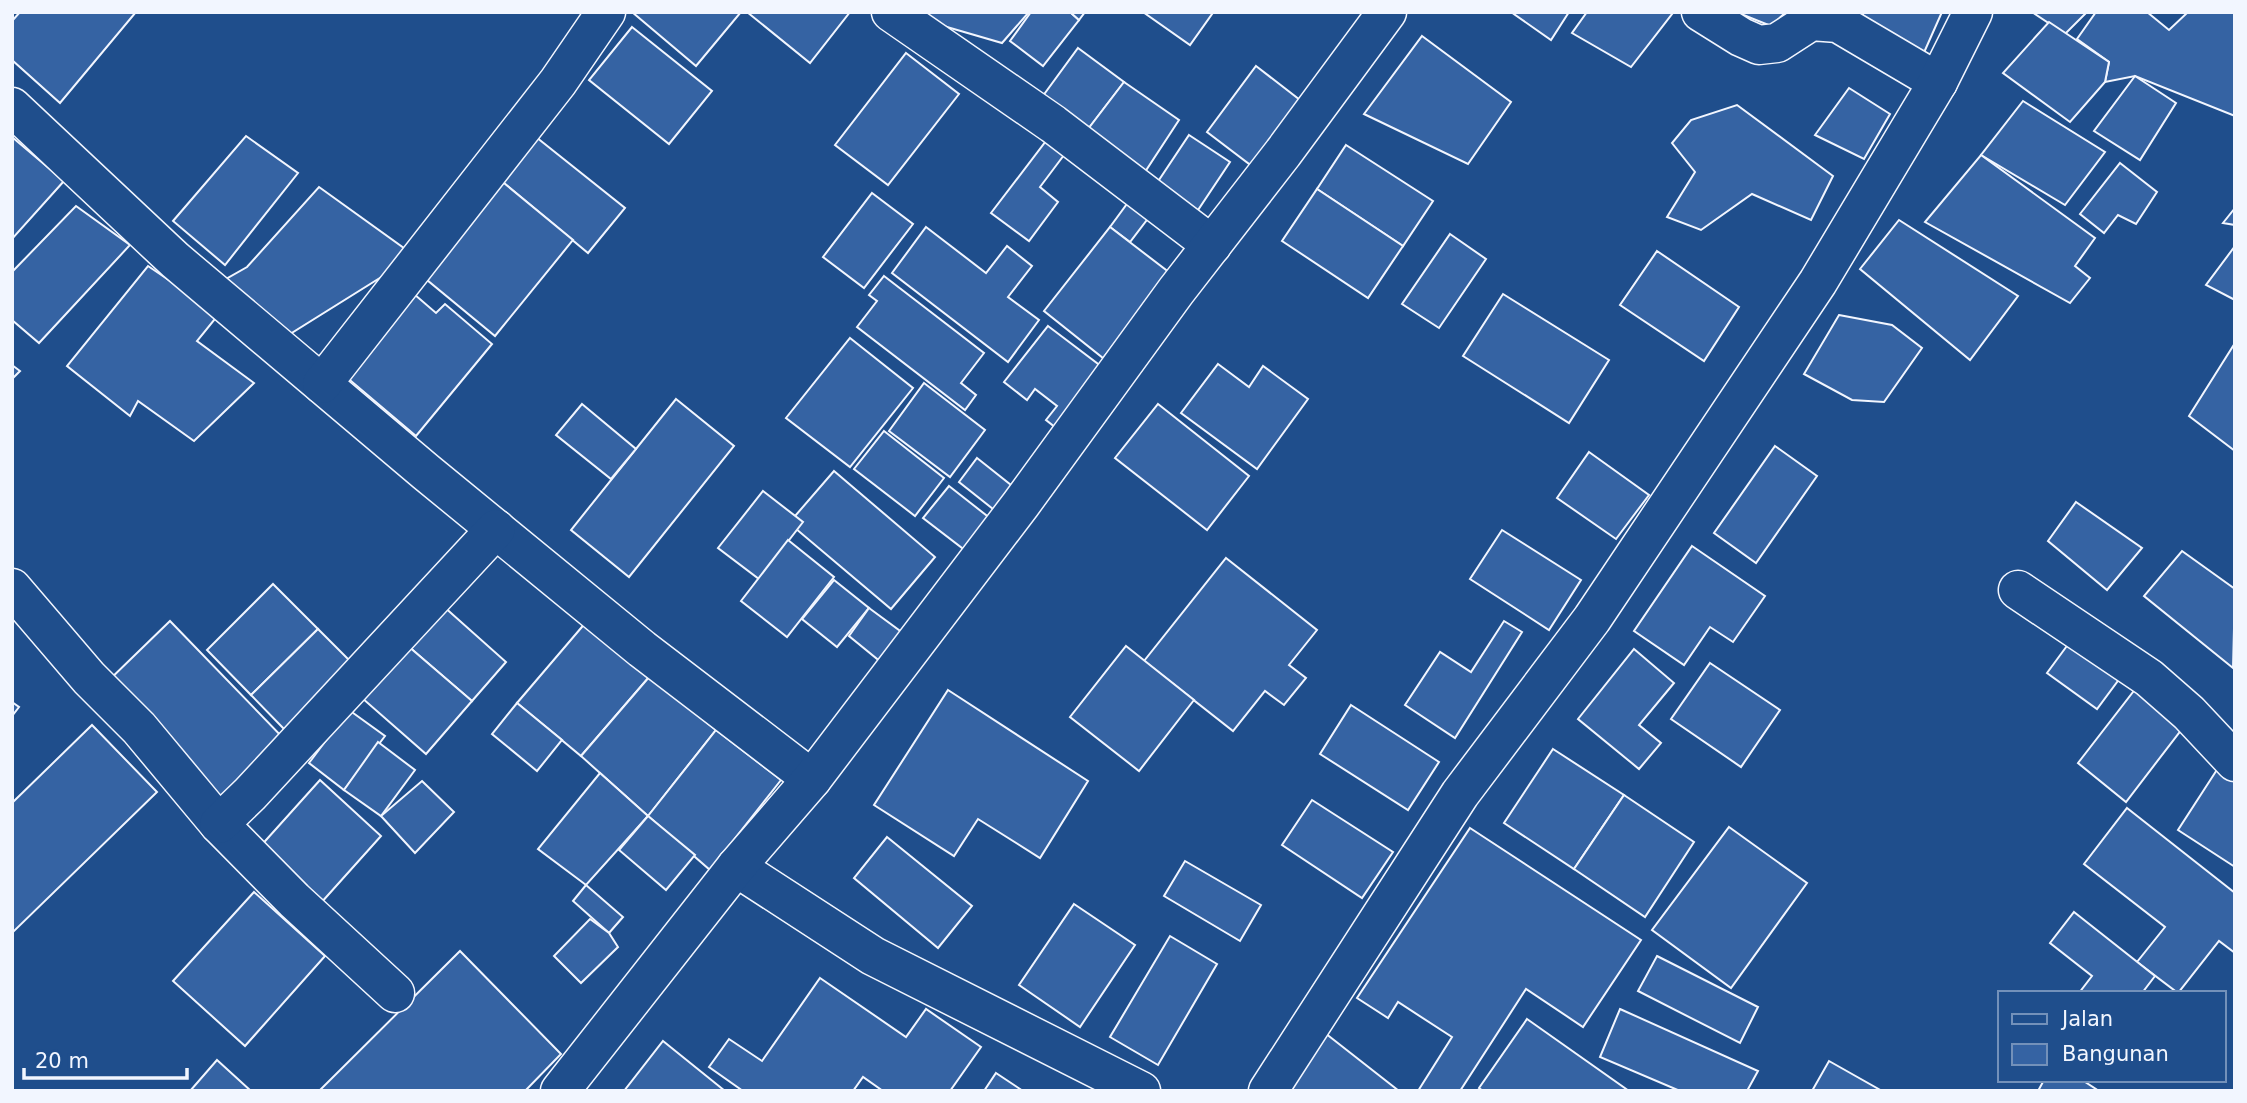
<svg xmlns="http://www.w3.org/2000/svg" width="2247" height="1103" font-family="'DejaVu Sans',sans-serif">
  <rect width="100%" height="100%" fill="#1f4e8c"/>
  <g fill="#3563a3" stroke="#f2f6ff" stroke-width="2">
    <path d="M 20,12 L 136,12 L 60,103 L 12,60 L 12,21 Z"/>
    <path d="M 632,12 L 741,12 L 696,66 Z"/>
    <path d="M 747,12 L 850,12 L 810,63 Z"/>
    <path d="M 921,12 L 1029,12 L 1002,43 L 916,18 Z"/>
    <path d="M 1031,12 L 1070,12 L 1079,20 L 1043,66 L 1010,41 Z"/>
    <path d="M 1070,12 L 1085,12 L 1079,20 Z"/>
    <path d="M 1143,12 L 1210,12 L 1212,14 L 1190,45 Z"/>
    <path d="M 1511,12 L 1569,12 L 1551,40 Z"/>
    <path d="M 1587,12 L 1670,12 L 1672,14 L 1631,67 L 1572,33 Z"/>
    <path d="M 1736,12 L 1786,12 L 1771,26 Z"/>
    <path d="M 1864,12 L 1942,12 L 1922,57 L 1859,22 Z"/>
    <path d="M 2032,12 L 2087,12 L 2065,34 Z"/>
    <path d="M 2096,12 L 2147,12 L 2169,30 L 2188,12 L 2235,12 L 2235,116 L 2135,76 L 2105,82 L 2109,62 L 2077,39 Z"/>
    <path d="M 2049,22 L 2109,62 L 2105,82 L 2070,122 L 2003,73 Z"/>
    <path d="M 632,27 L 712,91 L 669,144 L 589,80 Z"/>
    <path d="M 1422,36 L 1511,102 L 1468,164 L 1364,114 Z"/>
    <path d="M 1078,48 L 1124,82 L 1082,137 L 1037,104 Z"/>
    <path d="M 906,53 L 959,94 L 888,185 L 835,145 Z"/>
    <path d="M 1256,66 L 1309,107 L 1261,173 L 1207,132 Z"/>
    <path d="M 2135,76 L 2176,103 L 2140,160 L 2094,131 Z"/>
    <path d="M 1124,82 L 1179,120 L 1141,178 L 1082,137 Z"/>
    <path d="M 1849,88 L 1890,114 L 1864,159 L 1815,135 Z"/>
    <path d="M 2023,101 L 2105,152 L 2065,205 L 1981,155 Z"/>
    <path d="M 1737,105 L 1833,176 L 1811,220 L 1752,194 L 1701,230 L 1667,217 L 1695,172 L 1672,143 L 1691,120 Z"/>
    <path d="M 1189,135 L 1230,162 L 1192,219 L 1151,192 Z"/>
    <path d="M 246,136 L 298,173 L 225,265 L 173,221 Z"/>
    <path d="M 12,137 L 64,181 L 12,239 Z"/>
    <path d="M 536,137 L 625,208 L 588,253 L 499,179 Z"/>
    <path d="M 1046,141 L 1064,155 L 1040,187 L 1058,202 L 1029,241 L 991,213 Z"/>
    <path d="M 1346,145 L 1433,201 L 1403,246 L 1317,189 Z"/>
    <path d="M 1981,155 L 2095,238 L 2075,266 L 2090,278 L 2070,303 L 1925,222 Z"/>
    <path d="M 2120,163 L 2157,192 L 2136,224 L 2118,215 L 2104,233 L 2080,214 Z"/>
    <path d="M 499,179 L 573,240 L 495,336 L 421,275 Z"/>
    <path d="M 319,187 L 415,256 L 282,339 L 219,283 L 247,267 Z"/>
    <path d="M 1317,189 L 1403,246 L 1368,298 L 1282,241 Z"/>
    <path d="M 872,193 L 913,224 L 864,288 L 823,257 Z"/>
    <path d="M 1135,193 L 1156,208 L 1130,242 L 1110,227 Z"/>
    <path d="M 76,206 L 130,245 L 39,343 L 12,320 L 12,272 Z"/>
    <path d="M 2235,208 L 2235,225 L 2223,223 Z"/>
    <path d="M 1899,220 L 2018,296 L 1970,360 L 1860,269 Z"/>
    <path d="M 926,227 L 986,273 L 1007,246 L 1032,266 L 1008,297 L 1039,320 L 1008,362 L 892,273 Z"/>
    <path d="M 1110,227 L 1170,273 L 1103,358 L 1044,311 Z"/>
    <path d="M 1450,234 L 1486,259 L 1439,328 L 1402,304 Z"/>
    <path d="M 2235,246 L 2235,300 L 2206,285 Z"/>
    <path d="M 1657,251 L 1739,307 L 1704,361 L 1620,305 Z"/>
    <path d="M 148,266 L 219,314 L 197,341 L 254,383 L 194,441 L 138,401 L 130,416 L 67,366 Z"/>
    <path d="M 884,276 L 984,353 L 961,383 L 976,395 L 965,410 L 857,327 L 877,301 L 869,295 Z"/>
    <path d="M 407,288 L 436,313 L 445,304 L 492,344 L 416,436 L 338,370 Z"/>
    <path d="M 1503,294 L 1609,360 L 1569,423 L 1463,356 Z"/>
    <path d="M 1839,315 L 1892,325 L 1922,348 L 1884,402 L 1852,400 L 1804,374 Z"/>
    <path d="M 1048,326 L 1106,370 L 1060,431 L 1046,420 L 1057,406 L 1035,389 L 1027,400 L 1004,382 Z"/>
    <path d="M 850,338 L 913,388 L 850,467 L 786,418 Z"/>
    <path d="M 2235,343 L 2235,451 L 2189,416 Z"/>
    <path d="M 1218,364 L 1249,387 L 1263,366 L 1308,399 L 1257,469 L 1181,413 Z"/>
    <path d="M 12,365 L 20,371 L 12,379 Z"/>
    <path d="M 924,383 L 985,430 L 950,477 L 889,431 Z"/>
    <path d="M 676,399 L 734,446 L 629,577 L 571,530 Z"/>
    <path d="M 582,404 L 636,449 L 611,479 L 556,435 Z"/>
    <path d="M 1158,404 L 1249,476 L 1207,530 L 1115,458 Z"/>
    <path d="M 884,431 L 944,478 L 915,516 L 854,469 Z"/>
    <path d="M 1775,446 L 1817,476 L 1756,563 L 1714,533 Z"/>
    <path d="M 1589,452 L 1649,495 L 1616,539 L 1557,498 Z"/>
    <path d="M 977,458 L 1016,489 L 998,513 L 959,482 Z"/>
    <path d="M 834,471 L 935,557 L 891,609 L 789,523 Z"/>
    <path d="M 949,486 L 991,519 L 966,551 L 923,518 Z"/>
    <path d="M 763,491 L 803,522 L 759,579 L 718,548 Z"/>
    <path d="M 2076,502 L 2142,548 L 2107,590 L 2048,541 Z"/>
    <path d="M 1502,530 L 1581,580 L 1549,630 L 1470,579 Z"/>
    <path d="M 788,540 L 834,577 L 787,637 L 741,601 Z"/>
    <path d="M 1692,546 L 1765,596 L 1733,642 L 1710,627 L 1684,665 L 1634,631 Z"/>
    <path d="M 2182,551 L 2235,589 L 2233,668 L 2144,596 Z"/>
    <path d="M 1226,558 L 1317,630 L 1289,665 L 1306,678 L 1284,705 L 1265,691 L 1233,731 L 1144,661 Z"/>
    <path d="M 834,580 L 869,608 L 837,647 L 802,619 Z"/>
    <path d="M 273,584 L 318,629 L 251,695 L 207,650 Z"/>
    <path d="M 442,605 L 506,662 L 472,701 L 408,646 Z"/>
    <path d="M 869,608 L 911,639 L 887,667 L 849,636 Z"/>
    <path d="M 170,621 L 288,743 L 222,807 L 105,684 Z"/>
    <path d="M 587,621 L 650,676 L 581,756 L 517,703 Z"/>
    <path d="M 1504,621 L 1522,632 L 1455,738 L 1405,705 L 1440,652 L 1471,672 Z"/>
    <path d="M 318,629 L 351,662 L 285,730 L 251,695 Z"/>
    <path d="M 2072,639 L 2123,674 L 2097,709 L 2047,673 Z"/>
    <path d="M 408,646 L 472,701 L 426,754 L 362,698 Z"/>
    <path d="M 1126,646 L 1194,700 L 1139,771 L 1070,717 Z"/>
    <path d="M 1634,649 L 1674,683 L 1639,725 L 1661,743 L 1639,769 L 1578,719 Z"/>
    <path d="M 1710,663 L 1780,710 L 1741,767 L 1671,719 Z"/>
    <path d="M 650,676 L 716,730 L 648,816 L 581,756 Z"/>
    <path d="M 2140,683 L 2185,725 L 2126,802 L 2078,763 Z"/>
    <path d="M 948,690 L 1088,781 L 1040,858 L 978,819 L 954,856 L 874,805 Z"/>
    <path d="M 12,702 L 19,707 L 12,716 Z"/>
    <path d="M 517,703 L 562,740 L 537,771 L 492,734 Z"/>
    <path d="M 1351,705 L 1439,762 L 1408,810 L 1320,754 Z"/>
    <path d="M 349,710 L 385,736 L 344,790 L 309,763 Z"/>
    <path d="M 92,725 L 157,792 L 12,933 L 12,803 Z"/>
    <path d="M 716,730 L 781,780 L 710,870 L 648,816 Z"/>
    <path d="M 378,742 L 415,770 L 381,816 L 344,790 Z"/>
    <path d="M 1553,749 L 1624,795 L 1574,869 L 1504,823 Z"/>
    <path d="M 2220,765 L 2235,774 L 2235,867 L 2178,830 Z"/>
    <path d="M 600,773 L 648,816 L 586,885 L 538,849 Z"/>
    <path d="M 320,780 L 381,836 L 320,904 L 258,849 Z"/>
    <path d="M 422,781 L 454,812 L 415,853 L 381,816 Z"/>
    <path d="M 1624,795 L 1694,842 L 1645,917 L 1574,869 Z"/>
    <path d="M 1312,800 L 1393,852 L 1362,898 L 1282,845 Z"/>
    <path d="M 2127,808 L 2235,893 L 2235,953 L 2219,941 L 2178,993 L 2137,962 L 2165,927 L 2084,864 Z"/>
    <path d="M 648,816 L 695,855 L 666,890 L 619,850 Z"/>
    <path d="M 1729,827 L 1807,883 L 1731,988 L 1652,930 Z"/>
    <path d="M 1470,828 L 1641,940 L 1583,1027 L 1526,989 L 1460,1091 L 1418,1091 L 1452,1037 L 1398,1002 L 1388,1018 L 1357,998 Z"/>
    <path d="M 887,837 L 972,906 L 938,948 L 854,878 Z"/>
    <path d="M 1185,861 L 1261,905 L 1240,941 L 1164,896 Z"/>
    <path d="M 586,885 L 623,917 L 609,933 L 573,901 Z"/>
    <path d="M 254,892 L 325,956 L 245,1046 L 173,981 Z"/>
    <path d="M 1074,904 L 1135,945 L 1080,1027 L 1019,985 Z"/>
    <path d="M 2074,912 L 2155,976 L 2142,993 L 2079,993 L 2092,976 L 2050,943 Z"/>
    <path d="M 590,919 L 609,933 L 618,947 L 581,983 L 554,956 Z"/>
    <path d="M 1170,936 L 1217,964 L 1158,1065 L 1110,1037 Z"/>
    <path d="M 460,951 L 561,1054 L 525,1091 L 319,1091 Z"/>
    <path d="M 1657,956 L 1758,1007 L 1740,1043 L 1638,991 Z"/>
    <path d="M 820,978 L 906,1037 L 926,1009 L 981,1047 L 950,1091 L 883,1091 L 863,1077 L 853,1091 L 743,1091 L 709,1067 L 729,1039 L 762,1061 Z"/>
    <path d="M 1620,1009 L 1758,1071 L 1747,1091 L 1680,1091 L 1600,1057 Z"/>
    <path d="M 1527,1019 L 1629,1091 L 1483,1091 L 1479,1088 Z"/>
    <path d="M 1325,1033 L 1399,1091 L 1278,1091 Z"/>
    <path d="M 663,1041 L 725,1091 L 624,1091 Z"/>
    <path d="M 217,1060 L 251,1091 L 190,1091 Z"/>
    <path d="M 1829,1061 L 1882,1091 L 1812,1091 Z"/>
    <path d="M 996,1073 L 1023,1091 L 984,1091 Z"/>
    <path d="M 2044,1080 L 2082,1080 L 2099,1091 L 2038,1091 Z"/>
  </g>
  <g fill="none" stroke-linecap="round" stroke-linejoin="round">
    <g stroke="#f2f6ff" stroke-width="41">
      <g id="minor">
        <path d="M 891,12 L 1053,124 L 1212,245"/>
        <path d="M 1701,12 L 1741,37 L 1759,45 L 1777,43 L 1811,21 L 1838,23 L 1938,82"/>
        <path d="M 12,107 L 175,260 L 426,472 L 642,649 L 812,779"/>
        <path d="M 322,384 L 558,82 L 606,12"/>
        <path d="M 12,588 L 89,678 L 139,728 L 219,824 L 294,900 L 395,993"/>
        <path d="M 2018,590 L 2149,678 L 2189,713 L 2235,762"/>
        <path d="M 219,824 L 250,794 L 496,529"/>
        <path d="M 736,867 L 873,956 L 1141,1091"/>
        <path d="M 560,1091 L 736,867 L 812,779 L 1021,504 L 1176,291 L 1283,153 L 1387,12"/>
        <path d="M 1268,1091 L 1460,794 L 1592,619 L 1818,282 L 1938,82 L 1973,12"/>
      </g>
    </g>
    <use href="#minor" stroke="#1f4e8c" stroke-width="38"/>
  </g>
  <rect width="2247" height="1103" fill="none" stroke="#f2f6ff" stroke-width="28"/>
  <rect x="1998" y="991" width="228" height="91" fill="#1f4e8c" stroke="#7391ba" stroke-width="2"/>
  <rect x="2012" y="1014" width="35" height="10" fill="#1f4e8c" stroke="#7391ba" stroke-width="2"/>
  <text x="2062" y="1026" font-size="21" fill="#f2f6ff">Jalan</text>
  <rect x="2012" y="1044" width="35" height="21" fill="#3563a3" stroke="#7391ba" stroke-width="2"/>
  <text x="2062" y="1061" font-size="21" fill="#f2f6ff">Bangunan</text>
  <path d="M24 1068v10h163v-10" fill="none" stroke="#f2f6ff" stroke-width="3.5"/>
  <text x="35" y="1068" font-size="21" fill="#f2f6ff" stroke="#1f4e8c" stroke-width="5" paint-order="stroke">20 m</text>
</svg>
